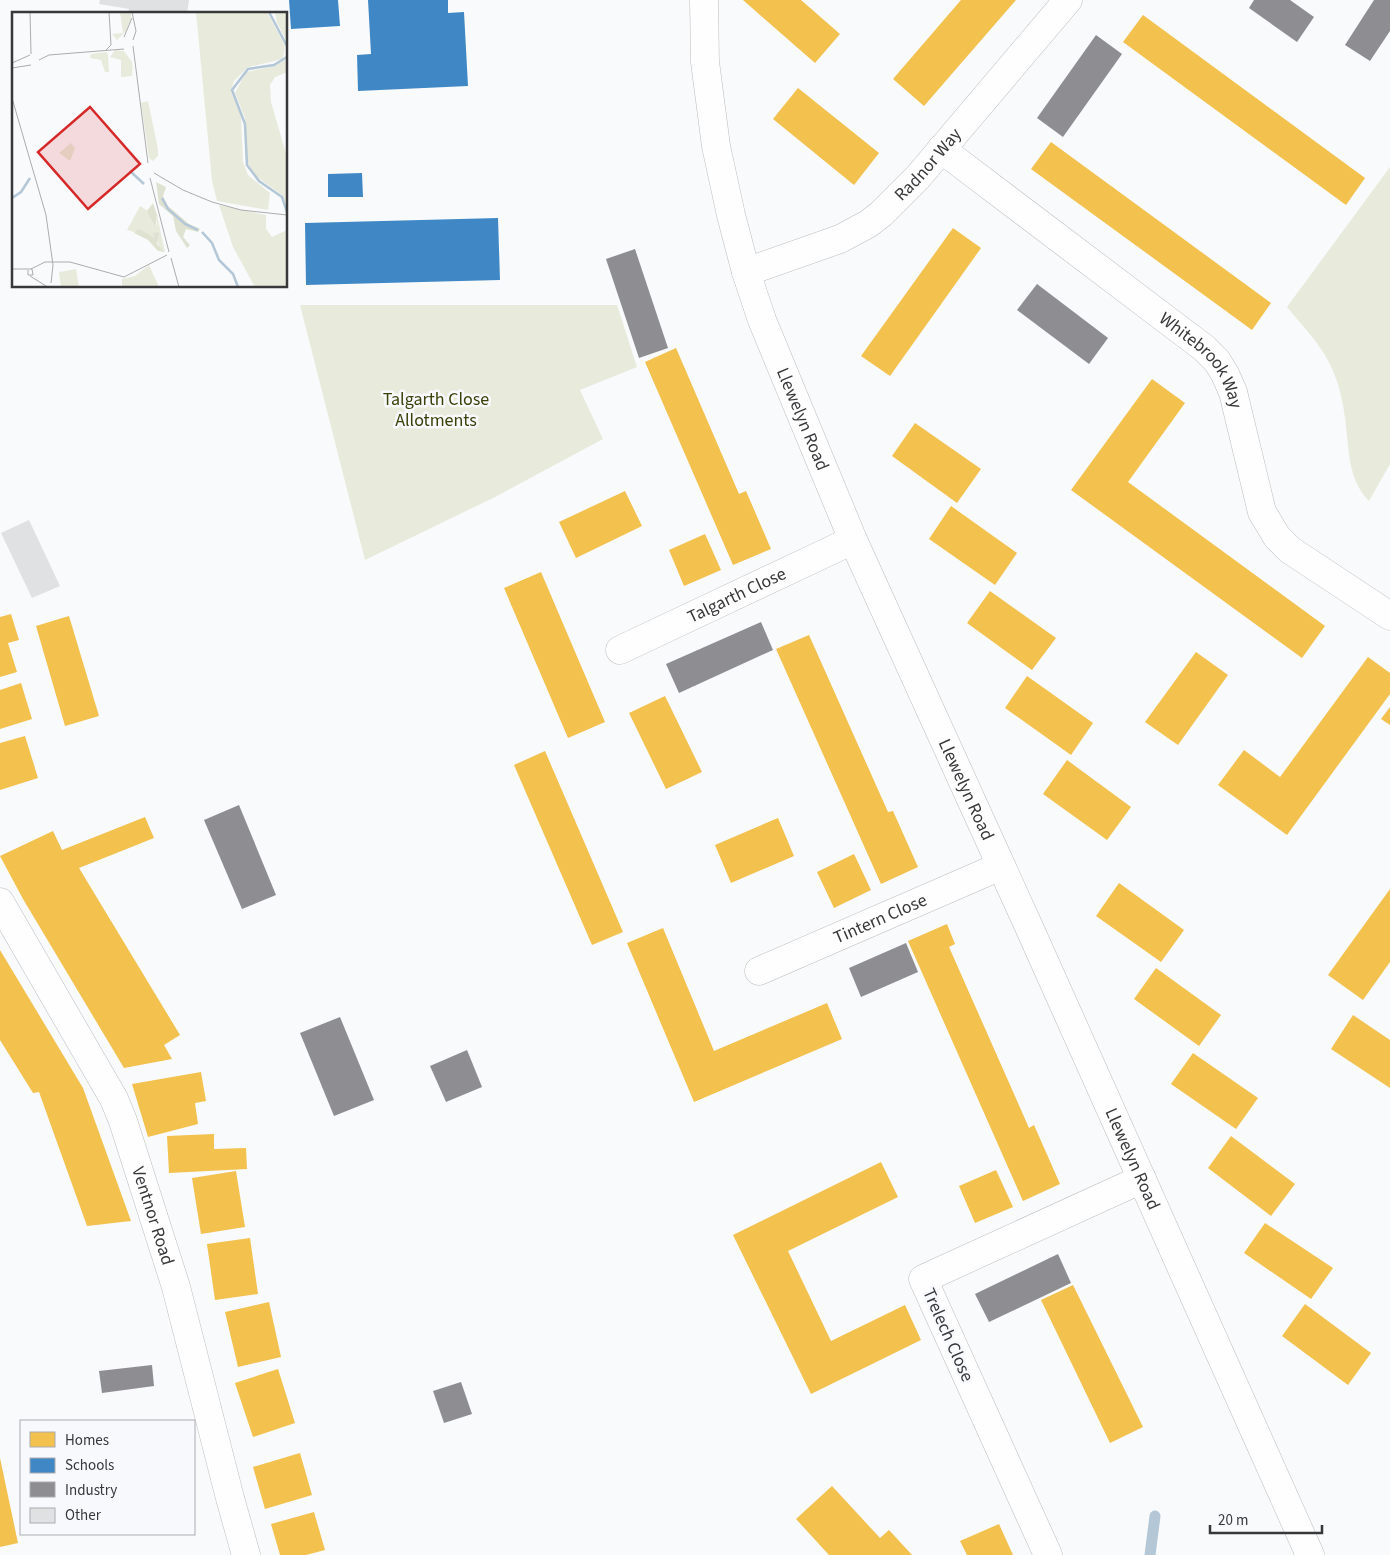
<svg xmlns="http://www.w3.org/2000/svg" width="1390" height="1555" font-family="'Source Sans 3',sans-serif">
  <rect width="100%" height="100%" fill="#f9fafc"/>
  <g fill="#e8ebdb">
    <path d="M 1390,167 L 1390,464 L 1369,501 C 1347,479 1349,446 1345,417 C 1343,404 1340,388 1335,376 C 1325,348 1305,329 1287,307 Z"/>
    <path d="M 300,305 L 617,305 L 637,367 L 580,390 L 603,439 L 497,496 L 365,560 Z"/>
  </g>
  <g fill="#f2c14e">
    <path d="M 743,0 L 801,0 L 840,34 L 815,63 Z"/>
    <path d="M 961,0 L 1016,0 L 924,106 L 893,79 Z"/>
    <path d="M 1143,15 L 1365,178 L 1346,205 L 1123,42 Z"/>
    <path d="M 798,88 L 879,153 L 854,185 L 773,119 Z"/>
    <path d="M 1051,142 L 1271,303 L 1252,330 L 1031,169 Z"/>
    <path d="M 953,228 L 981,248 L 890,376 L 861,356 Z"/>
    <path d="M 676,348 L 739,494 L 746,491 L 771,549 L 733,565 L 645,362 Z"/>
    <path d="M 1152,379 L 1185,403 L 1128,482 L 1325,626 L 1302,658 L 1071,490 Z"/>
    <path d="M 915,423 L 981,469 L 957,503 L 892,456 Z"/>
    <path d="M 625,491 L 642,526 L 576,558 L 559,522 Z"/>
    <path d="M 951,506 L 1017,553 L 995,585 L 929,539 Z"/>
    <path d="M 705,534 L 721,570 L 684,586 L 669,550 Z"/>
    <path d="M 541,572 L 605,722 L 568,738 L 504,588 Z"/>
    <path d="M 990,591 L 1056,638 L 1032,670 L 967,623 Z"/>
    <path d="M 11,614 L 19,640 L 8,643 L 17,672 L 0,677 L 0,617 Z"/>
    <path d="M 69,616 L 99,716 L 65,726 L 36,626 Z"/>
    <path d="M 809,635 L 888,812 L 893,811 L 918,867 L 881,884 L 776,649 Z"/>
    <path d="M 1196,652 L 1228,675 L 1178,745 L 1145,722 Z"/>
    <path d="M 1368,657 L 1390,673 L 1390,694 L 1287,835 L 1218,785 L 1244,750 L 1280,777 Z"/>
    <path d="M 1027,676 L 1093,723 L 1071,755 L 1005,708 Z"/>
    <path d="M 21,683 L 32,719 L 0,729 L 0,690 Z"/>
    <path d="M 665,696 L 702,772 L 666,789 L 629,713 Z"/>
    <path d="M 1390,707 L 1390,725 L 1381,719 Z"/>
    <path d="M 25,736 L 38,778 L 0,790 L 0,743 Z"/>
    <path d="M 545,751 L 623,932 L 592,945 L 514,765 Z"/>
    <path d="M 1067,760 L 1131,807 L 1107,840 L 1043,794 Z"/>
    <path d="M 145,817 L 154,838 L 79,868 L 180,1035 L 164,1045 L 172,1059 L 124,1068 L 23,899 L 0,856 L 53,831 L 62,850 Z"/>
    <path d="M 778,818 L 794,856 L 731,883 L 715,845 Z"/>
    <path d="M 854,854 L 871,890 L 834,908 L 817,872 Z"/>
    <path d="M 1119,883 L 1184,930 L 1161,962 L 1096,916 Z"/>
    <path d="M 1390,889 L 1390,962 L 1363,1000 L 1328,975 Z"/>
    <path d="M 947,924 L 955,944 L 949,947 L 1029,1128 L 1034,1125 L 1060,1184 L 1023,1201 L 908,941 Z"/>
    <path d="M 663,928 L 714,1051 L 827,1003 L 842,1039 L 694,1102 L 627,943 Z"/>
    <path d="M 0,950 L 83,1088 L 131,1221 L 87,1226 L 39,1092 L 33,1093 L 0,1040 Z"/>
    <path d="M 1156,968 L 1221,1015 L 1199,1046 L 1134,999 Z"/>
    <path d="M 1353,1015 L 1390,1040 L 1390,1088 L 1331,1049 Z"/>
    <path d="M 1193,1053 L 1258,1098 L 1236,1129 L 1171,1084 Z"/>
    <path d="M 201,1072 L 206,1101 L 195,1103 L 198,1124 L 148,1137 L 132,1084 Z"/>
    <path d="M 214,1134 L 214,1149 L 246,1148 L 247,1169 L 169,1173 L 167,1136 Z"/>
    <path d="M 1231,1136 L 1295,1184 L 1271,1216 L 1208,1168 Z"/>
    <path d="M 881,1162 L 898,1197 L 788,1251 L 831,1341 L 905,1305 L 921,1340 L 811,1394 L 733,1235 Z"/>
    <path d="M 996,1170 L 1013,1207 L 975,1223 L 959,1186 Z"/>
    <path d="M 236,1171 L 245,1227 L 201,1234 L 192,1178 Z"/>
    <path d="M 1265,1223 L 1333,1268 L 1311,1299 L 1244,1253 Z"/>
    <path d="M 250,1238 L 258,1294 L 215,1300 L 207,1244 Z"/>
    <path d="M 1073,1285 L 1143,1427 L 1110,1443 L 1041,1300 Z"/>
    <path d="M 269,1302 L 281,1357 L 238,1367 L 225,1312 Z"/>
    <path d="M 1305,1304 L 1371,1353 L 1348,1385 L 1282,1336 Z"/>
    <path d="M 278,1369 L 295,1423 L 253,1437 L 235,1383 Z"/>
    <path d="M 300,1453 L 312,1495 L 265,1509 L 253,1467 Z"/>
    <path d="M 0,1458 L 18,1543 L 0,1547 Z"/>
    <path d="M 832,1486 L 880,1538 L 889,1530 L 912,1555 L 829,1555 L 796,1519 Z"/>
    <path d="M 314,1512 L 325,1550 L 306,1555 L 280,1555 L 271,1524 Z"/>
    <path d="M 999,1524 L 1013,1555 L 967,1555 L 960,1541 Z"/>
  </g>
  <g fill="#3f88c5">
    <path d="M 289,0 L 338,0 L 340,26 L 291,29 Z"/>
    <path d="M 368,0 L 448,0 L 448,13 L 464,12 L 468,86 L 358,91 L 357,55 L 371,54 Z"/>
    <path d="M 362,173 L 363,197 L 328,197 L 328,174 Z"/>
    <path d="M 498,218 L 500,280 L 306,285 L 305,223 Z"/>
  </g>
  <g fill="#8d8d92">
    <path d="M 1254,0 L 1290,0 L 1314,17 L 1297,42 L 1249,8 Z"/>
    <path d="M 1374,0 L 1390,0 L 1390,31 L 1370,61 L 1345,45 Z"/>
    <path d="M 1096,35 L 1122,54 L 1063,137 L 1037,118 Z"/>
    <path d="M 635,249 L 668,348 L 639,358 L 606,259 Z"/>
    <path d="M 1037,284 L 1108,338 L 1089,364 L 1017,310 Z"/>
    <path d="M 761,622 L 773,650 L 679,693 L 666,664 Z"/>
    <path d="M 239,805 L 276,895 L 242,909 L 204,820 Z"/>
    <path d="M 906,943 L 918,972 L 861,997 L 849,968 Z"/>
    <path d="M 340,1017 L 374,1100 L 334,1116 L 300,1033 Z"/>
    <path d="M 467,1050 L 482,1087 L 446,1102 L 430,1066 Z"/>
    <path d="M 1058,1254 L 1071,1283 L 989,1322 L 975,1294 Z"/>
    <path d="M 152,1365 L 154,1386 L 102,1393 L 99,1371 Z"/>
    <path d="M 461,1382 L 472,1414 L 444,1423 L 433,1391 Z"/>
  </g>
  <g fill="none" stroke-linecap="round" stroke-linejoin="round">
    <path stroke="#b3c7d6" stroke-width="11" d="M 1150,1555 L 1155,1516"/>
  </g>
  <g fill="#e0e1e2">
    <path d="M 100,0 L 189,0 L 187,14 L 128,14 L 129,9 L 99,4 Z"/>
    <path d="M 29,520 L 60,586 L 32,598 L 1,533 Z"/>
  </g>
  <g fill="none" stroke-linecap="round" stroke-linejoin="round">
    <g stroke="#bcbdbe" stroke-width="29">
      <g id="minor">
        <path id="s1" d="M 704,0 L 705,62 L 716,146 L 731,215 L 746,272 L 762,320 L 853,540 L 1029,927 L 1310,1555"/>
        <path id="s2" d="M 941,149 L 1204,348 L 1217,361 L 1225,374 L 1233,392 L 1262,512 L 1277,537 L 1290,550 L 1390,616"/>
        <path id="s3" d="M 746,272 L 840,239 L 868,224 L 881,214 L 918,177 L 1068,0"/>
        <path id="s4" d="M 620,650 L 853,540"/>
        <path id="s5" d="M 0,902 L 114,1099 L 123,1121 L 176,1287 L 230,1498 L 246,1555"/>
        <path id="s6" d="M 759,971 L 1001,866"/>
        <path d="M 1048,1555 L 923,1279 L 1142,1179"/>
      </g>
    </g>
    <use href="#minor" stroke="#fefeff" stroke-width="28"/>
  </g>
  <g text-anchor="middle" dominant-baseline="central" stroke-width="5" stroke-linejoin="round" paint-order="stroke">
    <g font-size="18" fill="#38383a" stroke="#f8f9fd">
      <text stroke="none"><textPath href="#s3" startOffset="216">Radnor Way</textPath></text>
      <text stroke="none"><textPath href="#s2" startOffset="338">Whitebrook Way</textPath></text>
      <text stroke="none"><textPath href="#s1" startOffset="434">Llewelyn Road</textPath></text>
      <text stroke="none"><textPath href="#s4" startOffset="129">Talgarth Close</textPath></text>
      <text stroke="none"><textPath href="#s1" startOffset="839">Llewelyn Road</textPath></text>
      <text stroke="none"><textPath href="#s6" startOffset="132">Tintern Close</textPath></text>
      <text stroke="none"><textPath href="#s1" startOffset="1244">Llewelyn Road</textPath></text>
      <text stroke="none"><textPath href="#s5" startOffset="351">Ventnor Road</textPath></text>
      <text transform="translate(948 1335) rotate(66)">Trelech Close</text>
    </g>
    <g font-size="18" fill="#3b3f08" stroke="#f8f9fd">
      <text x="436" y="399">Talgarth Close<tspan x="436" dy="21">Allotments</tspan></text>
    </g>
  </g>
  <g transform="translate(12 12)">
    <rect width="275" height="275" fill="#f9fafc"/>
    <path d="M 108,0 L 119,0 L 119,7 L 114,19 L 105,28 L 100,22 L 111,21 ZM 184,0 L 255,0 L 273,33 L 271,47 L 236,55 L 222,69 L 219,79 L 229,104 L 231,150 L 236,163 L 258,181 L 256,198 L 205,189 L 200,169 ZM 263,0 L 275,0 L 275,29 L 265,11 ZM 103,38 L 112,39 L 120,50 L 122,69 L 120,55 L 120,64 L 109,65 L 109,48 L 98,45 ZM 94,40 L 96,42 L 97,60 L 93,60 L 89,48 L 78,46 L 79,42 ZM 275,47 L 275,60 L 263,65 L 258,73 L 259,90 L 275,145 L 275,197 L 270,183 L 241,162 L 233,144 L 233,106 L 223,81 L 234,60 L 263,54 ZM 136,89 L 146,137 L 146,144 L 141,149 L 137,146 L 129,91 ZM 59,131 L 63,136 L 58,149 L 47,141 ZM 207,193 L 254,203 L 254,217 L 260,225 L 275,218 L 275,275 L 243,275 L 221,235 ZM 128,194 L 136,199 L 141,213 L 144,215 L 145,203 L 153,240 L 149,240 L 143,223 L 143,226 L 115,218 ZM 137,253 L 147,275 L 110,275 L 110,267 L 123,264 ZM 64,257 L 67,275 L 49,275 L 47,260 Z" fill="#e8ebdb"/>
    <path d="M 144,170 L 154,175 L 151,184 L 156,194 L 177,212 L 188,217 L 186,220 L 174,217 L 171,225 L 178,233 L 175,236 L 164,219 L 161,204 L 147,192 ZM 141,191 L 145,203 L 143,216 L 135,199 ZM 127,217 L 143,226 L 141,221 L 147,220 L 145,232 L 151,239 L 146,239 L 136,228 L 122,221 Z" fill="#dfe2d1"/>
    <path fill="none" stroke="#b3c7d6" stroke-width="2.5" d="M 257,0 L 275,34M 275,45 L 262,53 L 236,57 L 220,78 L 233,112 L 235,153 L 247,169 L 270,185 L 275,200M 118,159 L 132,172M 0,186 L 9,180 L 18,166M 150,186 L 156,197 L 173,212 L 186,218M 190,220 L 200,231 L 207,248 L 221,262 L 226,275"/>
    <path fill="none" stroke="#acacae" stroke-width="1" d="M 18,0 L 19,42M 120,0 L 124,19 L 121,28M 112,25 L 120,6M 121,34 L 136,151M 94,38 L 99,33 L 97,0M 27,48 L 37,43 L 112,37M 0,51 L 18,43M 0,56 L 19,53M 0,86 L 34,203 L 41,253 L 39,271M 142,161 L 171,178 L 200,190 L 229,198 L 275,203M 138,166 L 157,240M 159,246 L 167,275M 0,257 L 20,257 L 21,263 L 16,263 L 16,258M 19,257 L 33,250 L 58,250 L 112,265 L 155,243M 18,264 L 34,274"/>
    <path fill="#d62828" fill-opacity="0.15" stroke="#d62828" stroke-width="2.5" d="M 78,95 L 128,152 L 76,197 L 26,140 Z"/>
    <rect width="275" height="275" fill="none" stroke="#38383a" stroke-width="2.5"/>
  </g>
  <rect x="20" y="1420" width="175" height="115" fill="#f8f9fd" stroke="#abacaf"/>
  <rect x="30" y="1432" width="25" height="15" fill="#f2c14e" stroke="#abacaf"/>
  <text x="65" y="1445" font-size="15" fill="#38383a">Homes</text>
  <rect x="30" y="1458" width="25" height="15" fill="#3f88c5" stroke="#abacaf"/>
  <text x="65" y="1470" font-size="15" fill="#38383a">Schools</text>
  <rect x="30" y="1482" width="25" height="15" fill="#8d8d92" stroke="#abacaf"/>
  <text x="65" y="1495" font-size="15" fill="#38383a">Industry</text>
  <rect x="30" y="1508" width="25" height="15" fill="#e0e1e2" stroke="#abacaf"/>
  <text x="65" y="1520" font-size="15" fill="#38383a">Other</text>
  <path d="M1210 1525v8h112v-8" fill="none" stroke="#38383a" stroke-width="2.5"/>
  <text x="1218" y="1525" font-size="15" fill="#38383a" stroke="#f8f9fd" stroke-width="4" paint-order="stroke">20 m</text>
</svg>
